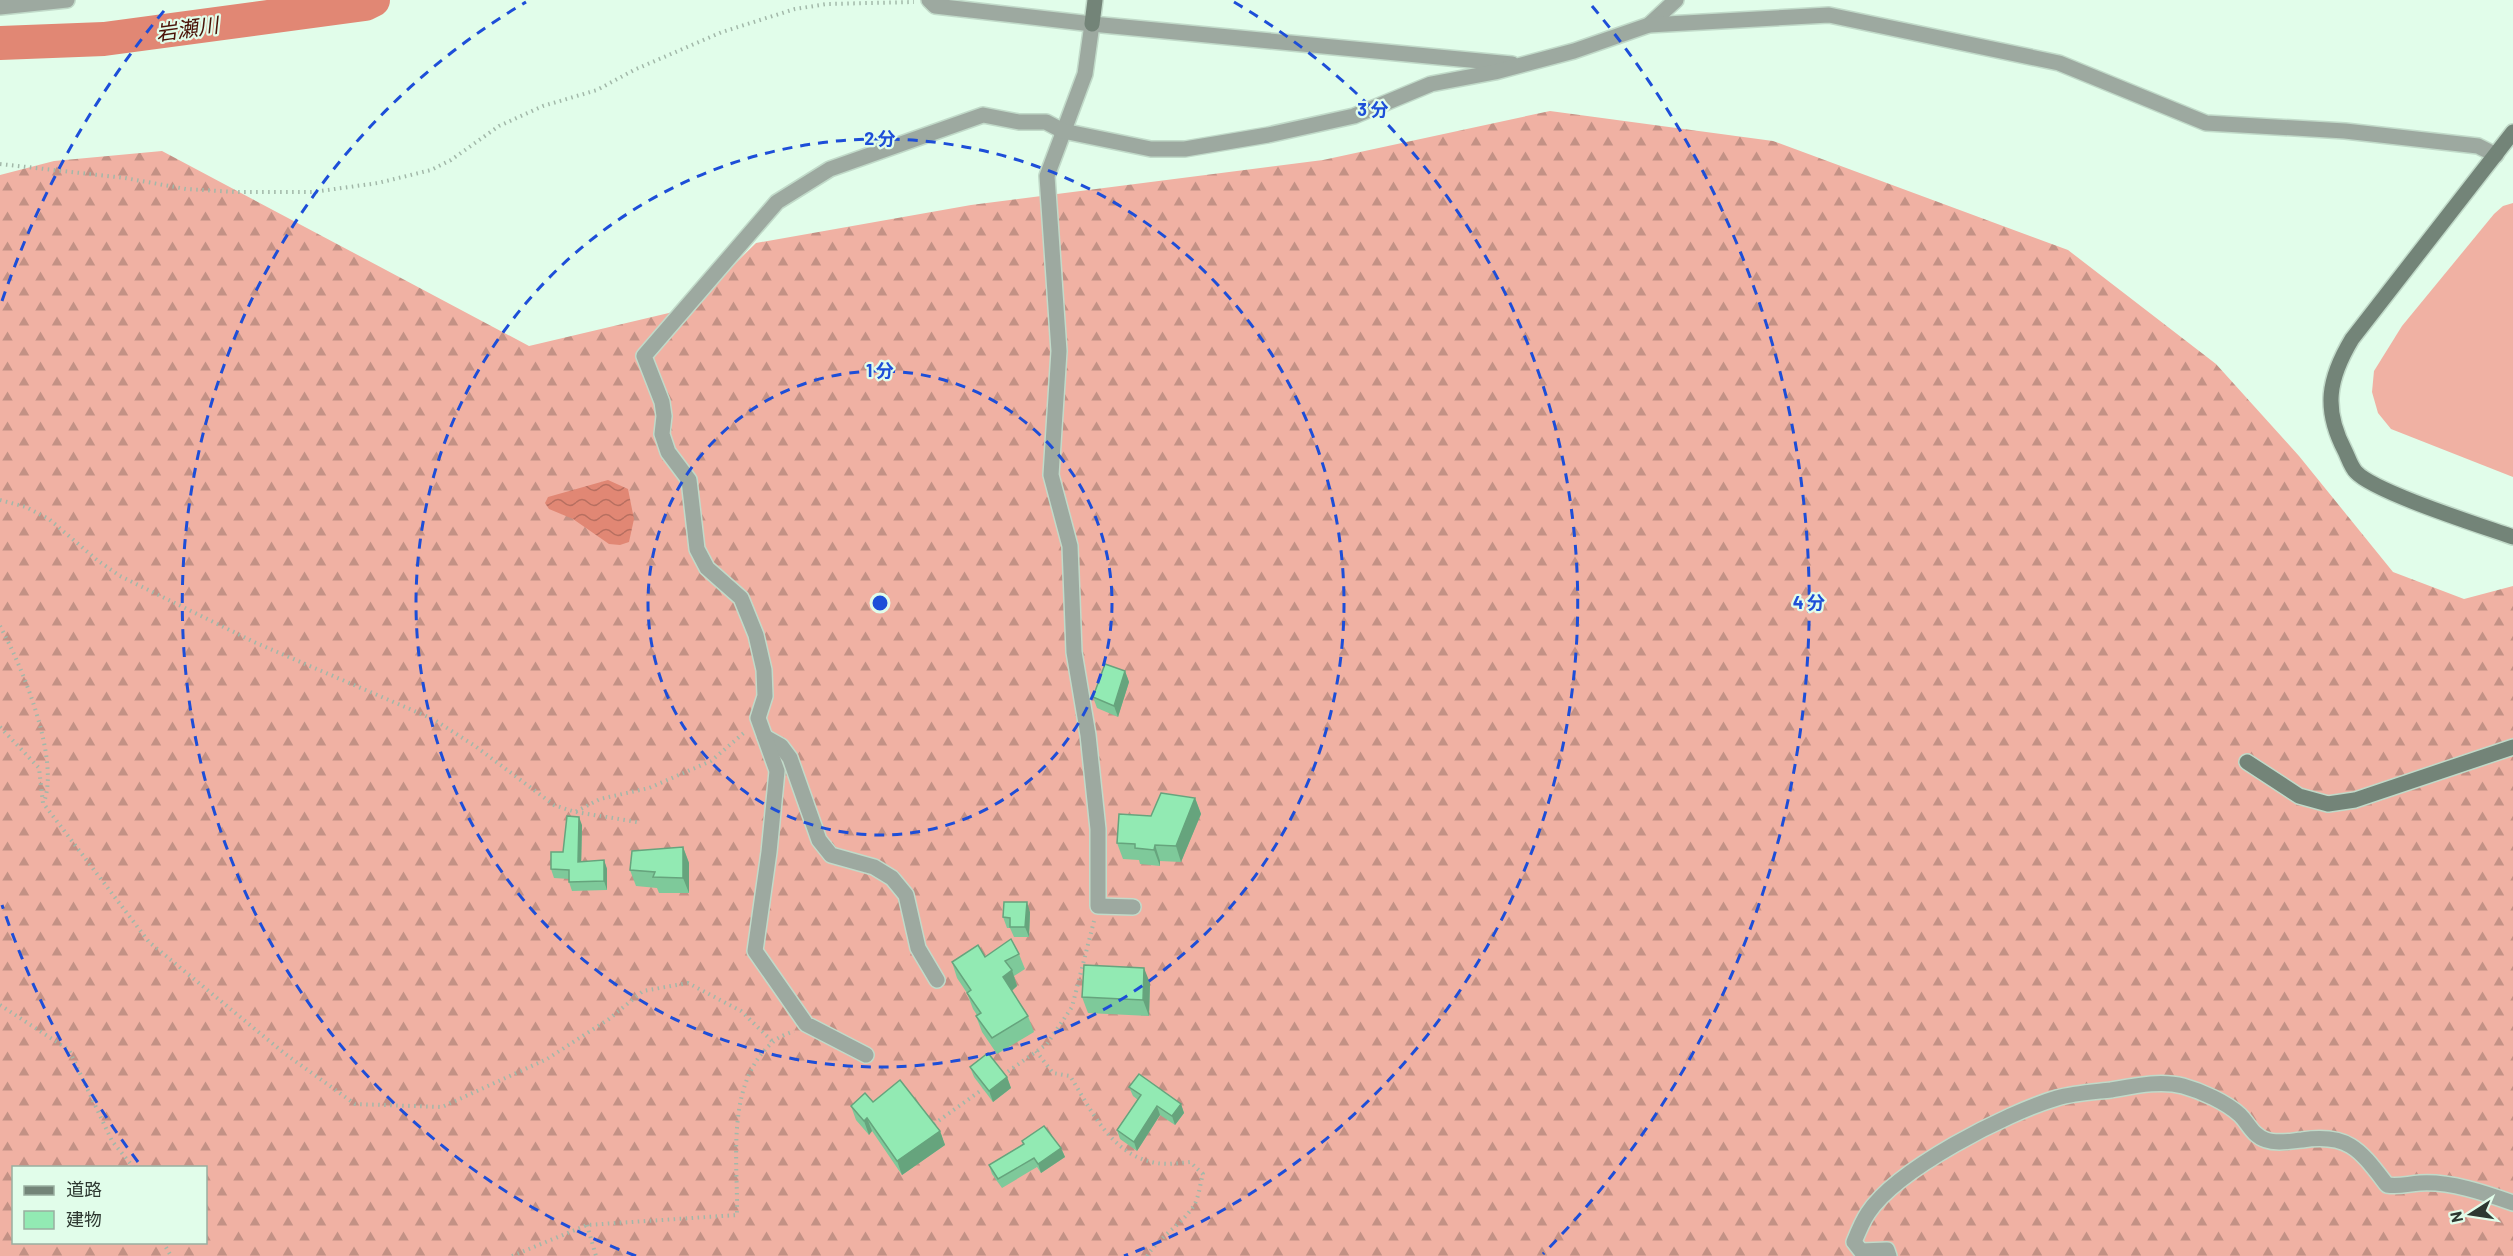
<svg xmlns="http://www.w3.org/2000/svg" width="2513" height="1256" font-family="Barlow,'Noto Sans JP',sans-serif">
  <defs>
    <pattern id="forest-firs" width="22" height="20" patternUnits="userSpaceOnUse" patternTransform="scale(1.5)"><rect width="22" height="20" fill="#f0b1a3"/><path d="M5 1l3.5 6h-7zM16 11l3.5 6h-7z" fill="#c39185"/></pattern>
    <pattern id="water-waves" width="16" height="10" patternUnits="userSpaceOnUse" patternTransform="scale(1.5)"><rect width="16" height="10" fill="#e18774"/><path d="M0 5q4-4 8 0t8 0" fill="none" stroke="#b76f60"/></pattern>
  </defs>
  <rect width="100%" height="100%" fill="#e1fdea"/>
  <path fill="#f0b1a3" d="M 2513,203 L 2513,477 L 2391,429 L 2378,413 L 2372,392 L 2374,371 L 2402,326 L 2494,214 L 2503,206 Z"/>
  <path fill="url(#forest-firs)" fill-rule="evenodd" d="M 1550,111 L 1773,141 L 2068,250 L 2216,364 L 2299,456 L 2393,572 L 2464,599 L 2513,586 L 2513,1256 L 0,1256 L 0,175 L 54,161 L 162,151 L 529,346 L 690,308 L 756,243 L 971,205 L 1323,160 ZM 14,1168 L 206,1168 L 206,1242 L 14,1242 Z"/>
  <path fill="url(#water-waves)" d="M 608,480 L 628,489 L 634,519 L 629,542 L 620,545 L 609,544 L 573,519 L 549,509 L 545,503 L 548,497 Z"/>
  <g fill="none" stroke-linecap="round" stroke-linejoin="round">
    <path stroke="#e18774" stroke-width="34" d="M 0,43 L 104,39 L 365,4 L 373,0"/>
    <g stroke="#c1dac9" stroke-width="18">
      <g id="street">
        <path d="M 929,0 L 935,6 L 1092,24 L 1512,64"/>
        <path d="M 0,7 L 67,0"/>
        <path d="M 1092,24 L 1085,74 L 1047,176 L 1059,351 L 1051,475 L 1070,546 L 1074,652 L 1088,735 L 1098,829 L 1098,906 L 1133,907"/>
        <path d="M 1649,25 L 1676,0"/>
        <path d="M 765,737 L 781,746 L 790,758 L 819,840 L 831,855 L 874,867 L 892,878 L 906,895 L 918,948 L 937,980"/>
        <path d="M 866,1055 L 806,1024 L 755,951 L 769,852 L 777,771 L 758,718 L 765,696 L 764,670 L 756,635 L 741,598 L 707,568 L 697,549 L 689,480 L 668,452 L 662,434 L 664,416 L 662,402 L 644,356 L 777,202 L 830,169 L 983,115 L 1019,122 L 1046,122 L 1063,131 L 1151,149 L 1185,149 L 1268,135 L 1354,116 L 1431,84 L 1495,72 L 1574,51 L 1649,25 L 1829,15 L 2059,63 L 2206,123 L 2345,131 L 2478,146 L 2496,155"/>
        <path d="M 1889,1256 L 1887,1250 L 1861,1251 L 1854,1242 C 1858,1232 1862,1222 1868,1213 C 1897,1169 2006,1113 2057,1098 C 2074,1093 2093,1092 2111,1090 C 2134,1086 2160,1080 2183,1086 C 2201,1091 2226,1102 2240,1115 C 2249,1124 2252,1135 2266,1140 C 2277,1144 2290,1141 2302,1140 C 2349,1133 2360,1150 2387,1185 C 2399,1187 2407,1184 2420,1183 C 2450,1181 2485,1193 2513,1203"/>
      </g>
    </g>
    <g stroke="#c1dac9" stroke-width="18">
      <g id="secondary">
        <path d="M 1092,24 L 1095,0"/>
        <path d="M 2513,132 L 2352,339 C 2328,379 2323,409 2345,451 C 2348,457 2351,467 2356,472 C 2374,492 2482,526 2513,537"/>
        <path d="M 2247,762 L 2299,796 L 2328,804 L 2355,800 L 2513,747"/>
      </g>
    </g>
    <g stroke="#a2b8a9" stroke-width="4" stroke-dasharray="1.5 4.5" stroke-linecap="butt">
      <path d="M 0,164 L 125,178 L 186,189 L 235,192 L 313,192 L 378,183 L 431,170 L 451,160 L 499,126 L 543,106 L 597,90 L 634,70 L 722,32 L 795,9 L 827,4 L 914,2"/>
      <path d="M 0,500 L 26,507 L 49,519 L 97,560 L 120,576 L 254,642 L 433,719 L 475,746 L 554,805 L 575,812 L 600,799 L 649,788 L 711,761 L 745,732"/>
      <path d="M 0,626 C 22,666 60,758 44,802"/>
      <path d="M 0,727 L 39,768 L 43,803 L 149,942 L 284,1053 L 355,1104 L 442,1107 L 547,1059 L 609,1019 L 643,991 L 688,983 L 741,1011 L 773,1042"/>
      <path d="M 576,812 L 637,822"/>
      <path d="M 0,1005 L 69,1050 L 112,1141 L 134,1168"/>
      <path d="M 1036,1051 L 1053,1073 L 1070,1076 C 1092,1111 1111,1155 1156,1163 C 1167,1165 1179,1163 1190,1162 L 1203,1174 C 1200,1184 1199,1198 1193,1207 C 1180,1226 1159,1237 1147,1256"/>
      <path d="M 1003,1075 L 1047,1044 L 1072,1007 L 1094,921"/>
      <path d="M 934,1124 L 983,1089"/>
      <path d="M 587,1225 L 596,1256"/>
      <path d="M 163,1242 L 171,1256"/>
      <path d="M 512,1256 L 587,1225 L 737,1215 C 738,1160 725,1083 773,1042 C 778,1037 787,1034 794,1031"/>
    </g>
    <use href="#street" stroke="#9da9a0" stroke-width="15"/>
    <use href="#secondary" stroke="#738478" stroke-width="15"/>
  </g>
  <g fill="#7ec99a">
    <path d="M 1125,671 L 1129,682 L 1118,717 L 1097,708 L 1093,697 Z"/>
    <path d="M 1195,798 L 1201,814 L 1181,862 L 1160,861 L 1160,866 L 1140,864 L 1139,860 L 1123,859 L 1117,843 L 1151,816 Z"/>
    <path d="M 582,825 L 581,862 L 604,860 L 607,869 L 607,890 L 572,891 L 569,882 L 569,879 L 554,878 L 551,869 Z"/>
    <path d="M 683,847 L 689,863 L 689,893 L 659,893 L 657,888 L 636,886 L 630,870 Z"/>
    <path d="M 1030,912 L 1029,937 L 1014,937 L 1010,928 L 1007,928 L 1003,917 Z"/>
    <path d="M 1019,954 L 1025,969 L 1014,976 L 1017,986 L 1012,991 L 1028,1016 L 1034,1032 L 997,1054 L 982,1032 L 976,1016 L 977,1015 L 973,1009 L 967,993 L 957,978 L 952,962 L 985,957 Z"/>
    <path d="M 1150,983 L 1149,1016 L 1088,1013 L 1082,997 Z"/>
    <path d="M 970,1067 L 1007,1077 L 1011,1088 L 993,1102 L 974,1077 Z"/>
    <path d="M 1129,1087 L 1181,1104 L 1184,1113 L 1175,1125 L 1160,1115 L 1137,1151 L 1120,1139 L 1117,1130 L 1138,1100 L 1133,1096 Z"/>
    <path d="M 873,1102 L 940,1131 L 945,1145 L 902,1175 L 872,1131 L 869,1135 L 856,1120 L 851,1106 Z"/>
    <path d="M 1022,1141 L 1061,1148 L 1065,1157 L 1041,1173 L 1037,1167 L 1002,1188 L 992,1174 L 989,1165 L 1023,1144 Z"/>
  </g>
  <g fill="#66a47d">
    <path d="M 1125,671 L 1129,682 L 1118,717 L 1114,706 Z"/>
    <path d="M 1195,798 L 1201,814 L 1181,862 L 1176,846 Z"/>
    <path d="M 579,817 L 582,825 L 581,871 L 578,862 Z"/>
    <path d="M 1155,845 L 1160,861 L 1160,866 L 1154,850 Z"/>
    <path d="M 683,847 L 689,863 L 689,893 L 683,878 Z"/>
    <path d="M 604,860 L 607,869 L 607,890 L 604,881 Z"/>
    <path d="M 1027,902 L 1030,912 L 1029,937 L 1025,927 Z"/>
    <path d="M 1144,968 L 1150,983 L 1149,1016 L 1143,1000 Z"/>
    <path d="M 1012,970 L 1017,986 L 1009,993 L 1003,977 Z"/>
    <path d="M 1007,1077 L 1011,1088 L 993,1102 L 989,1091 Z"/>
    <path d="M 1181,1104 L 1184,1113 L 1175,1125 L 1172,1116 Z"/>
    <path d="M 1157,1106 L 1160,1115 L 1137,1151 L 1134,1142 Z"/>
    <path d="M 867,1118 L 872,1131 L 869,1135 L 864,1121 Z"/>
    <path d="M 940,1131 L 945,1145 L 902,1175 L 897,1161 Z"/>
    <path d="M 1061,1148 L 1065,1157 L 1041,1173 L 1038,1164 Z"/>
  </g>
  <g fill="#92eab3" stroke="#66a47d" stroke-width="1.5">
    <path d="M 1105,664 L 1125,671 L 1114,706 L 1093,697 Z"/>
    <path d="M 1161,793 L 1195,798 L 1176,846 L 1155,845 L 1154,850 L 1135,848 L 1135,844 L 1117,843 L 1119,814 L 1151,816 Z"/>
    <path d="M 567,816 L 579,817 L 578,862 L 604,860 L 604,881 L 569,882 L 569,870 L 551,869 L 551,852 L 563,852 Z"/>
    <path d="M 683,847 L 683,878 L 653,877 L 655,872 L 630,870 L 632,851 Z"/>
    <path d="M 1004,902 L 1027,902 L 1025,927 L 1010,927 L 1010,918 L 1003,917 Z"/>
    <path d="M 1011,939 L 1019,954 L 1005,961 L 1012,970 L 1003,977 L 1028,1016 L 992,1038 L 976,1016 L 981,1013 L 967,993 L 971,990 L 952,962 L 978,945 L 985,957 Z"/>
    <path d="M 1084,965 L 1144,968 L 1143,1000 L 1082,997 Z"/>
    <path d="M 988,1053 L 1007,1077 L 989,1091 L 970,1067 Z"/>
    <path d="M 1139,1074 L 1181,1104 L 1172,1116 L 1157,1106 L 1134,1142 L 1117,1130 L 1141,1095 L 1129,1087 Z"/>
    <path d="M 900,1080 L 940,1131 L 897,1161 L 867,1118 L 864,1121 L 851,1106 L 865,1093 L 873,1102 Z"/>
    <path d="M 1044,1126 L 1061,1148 L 1038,1164 L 1034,1158 L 998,1179 L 989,1165 L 1024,1144 L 1022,1141 Z"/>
  </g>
  <g fill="none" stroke="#1d4ed8" stroke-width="3" stroke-dasharray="10 8">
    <circle cx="880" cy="603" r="232"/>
    <circle cx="880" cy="603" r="464"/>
    <path d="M636 1256A697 697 0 0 1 526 2M1234 2A697 697 0 0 1 1124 1256"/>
    <path d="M138 1162A929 929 0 0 1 2 905M2 301A929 929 0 0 1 168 6M1592 6A929 929 0 0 1 1543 1254"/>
  </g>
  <g text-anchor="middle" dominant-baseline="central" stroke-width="4.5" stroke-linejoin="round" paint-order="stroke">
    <g font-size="21" font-style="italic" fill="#4b1308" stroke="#e1fdea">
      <text transform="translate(187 28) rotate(-8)">岩瀬川</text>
    </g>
  </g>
  <circle cx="880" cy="603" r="9" fill="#1d4ed8" stroke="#e1fdea" stroke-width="3"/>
  <g font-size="18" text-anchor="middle" font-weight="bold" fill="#1d4ed8" stroke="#e1fdea" stroke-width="4.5" stroke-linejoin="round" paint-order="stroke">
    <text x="1373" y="116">3 分</text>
    <text x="880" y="145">2 分</text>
    <text x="880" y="377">1 分</text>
    <text x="1809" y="609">4 分</text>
  </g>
  <rect x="12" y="1166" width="195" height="78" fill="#e1fdea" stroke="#99aea0" stroke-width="1.5"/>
  <rect x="24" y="1186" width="30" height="9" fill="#738478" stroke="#99aea0" stroke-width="1.5"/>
  <text x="66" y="1196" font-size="18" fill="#2d3831">道路</text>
  <rect x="24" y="1211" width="30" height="18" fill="#92eab3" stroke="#99aea0" stroke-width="1.5"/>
  <text x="66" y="1226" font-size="18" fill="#2d3831">建物</text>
  <g transform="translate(2471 1214) rotate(258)" stroke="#e1fdea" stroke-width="4.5" paint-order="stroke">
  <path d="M0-4.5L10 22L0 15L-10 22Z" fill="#2d3831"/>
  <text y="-9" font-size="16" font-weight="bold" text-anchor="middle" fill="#2d3831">N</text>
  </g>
</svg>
